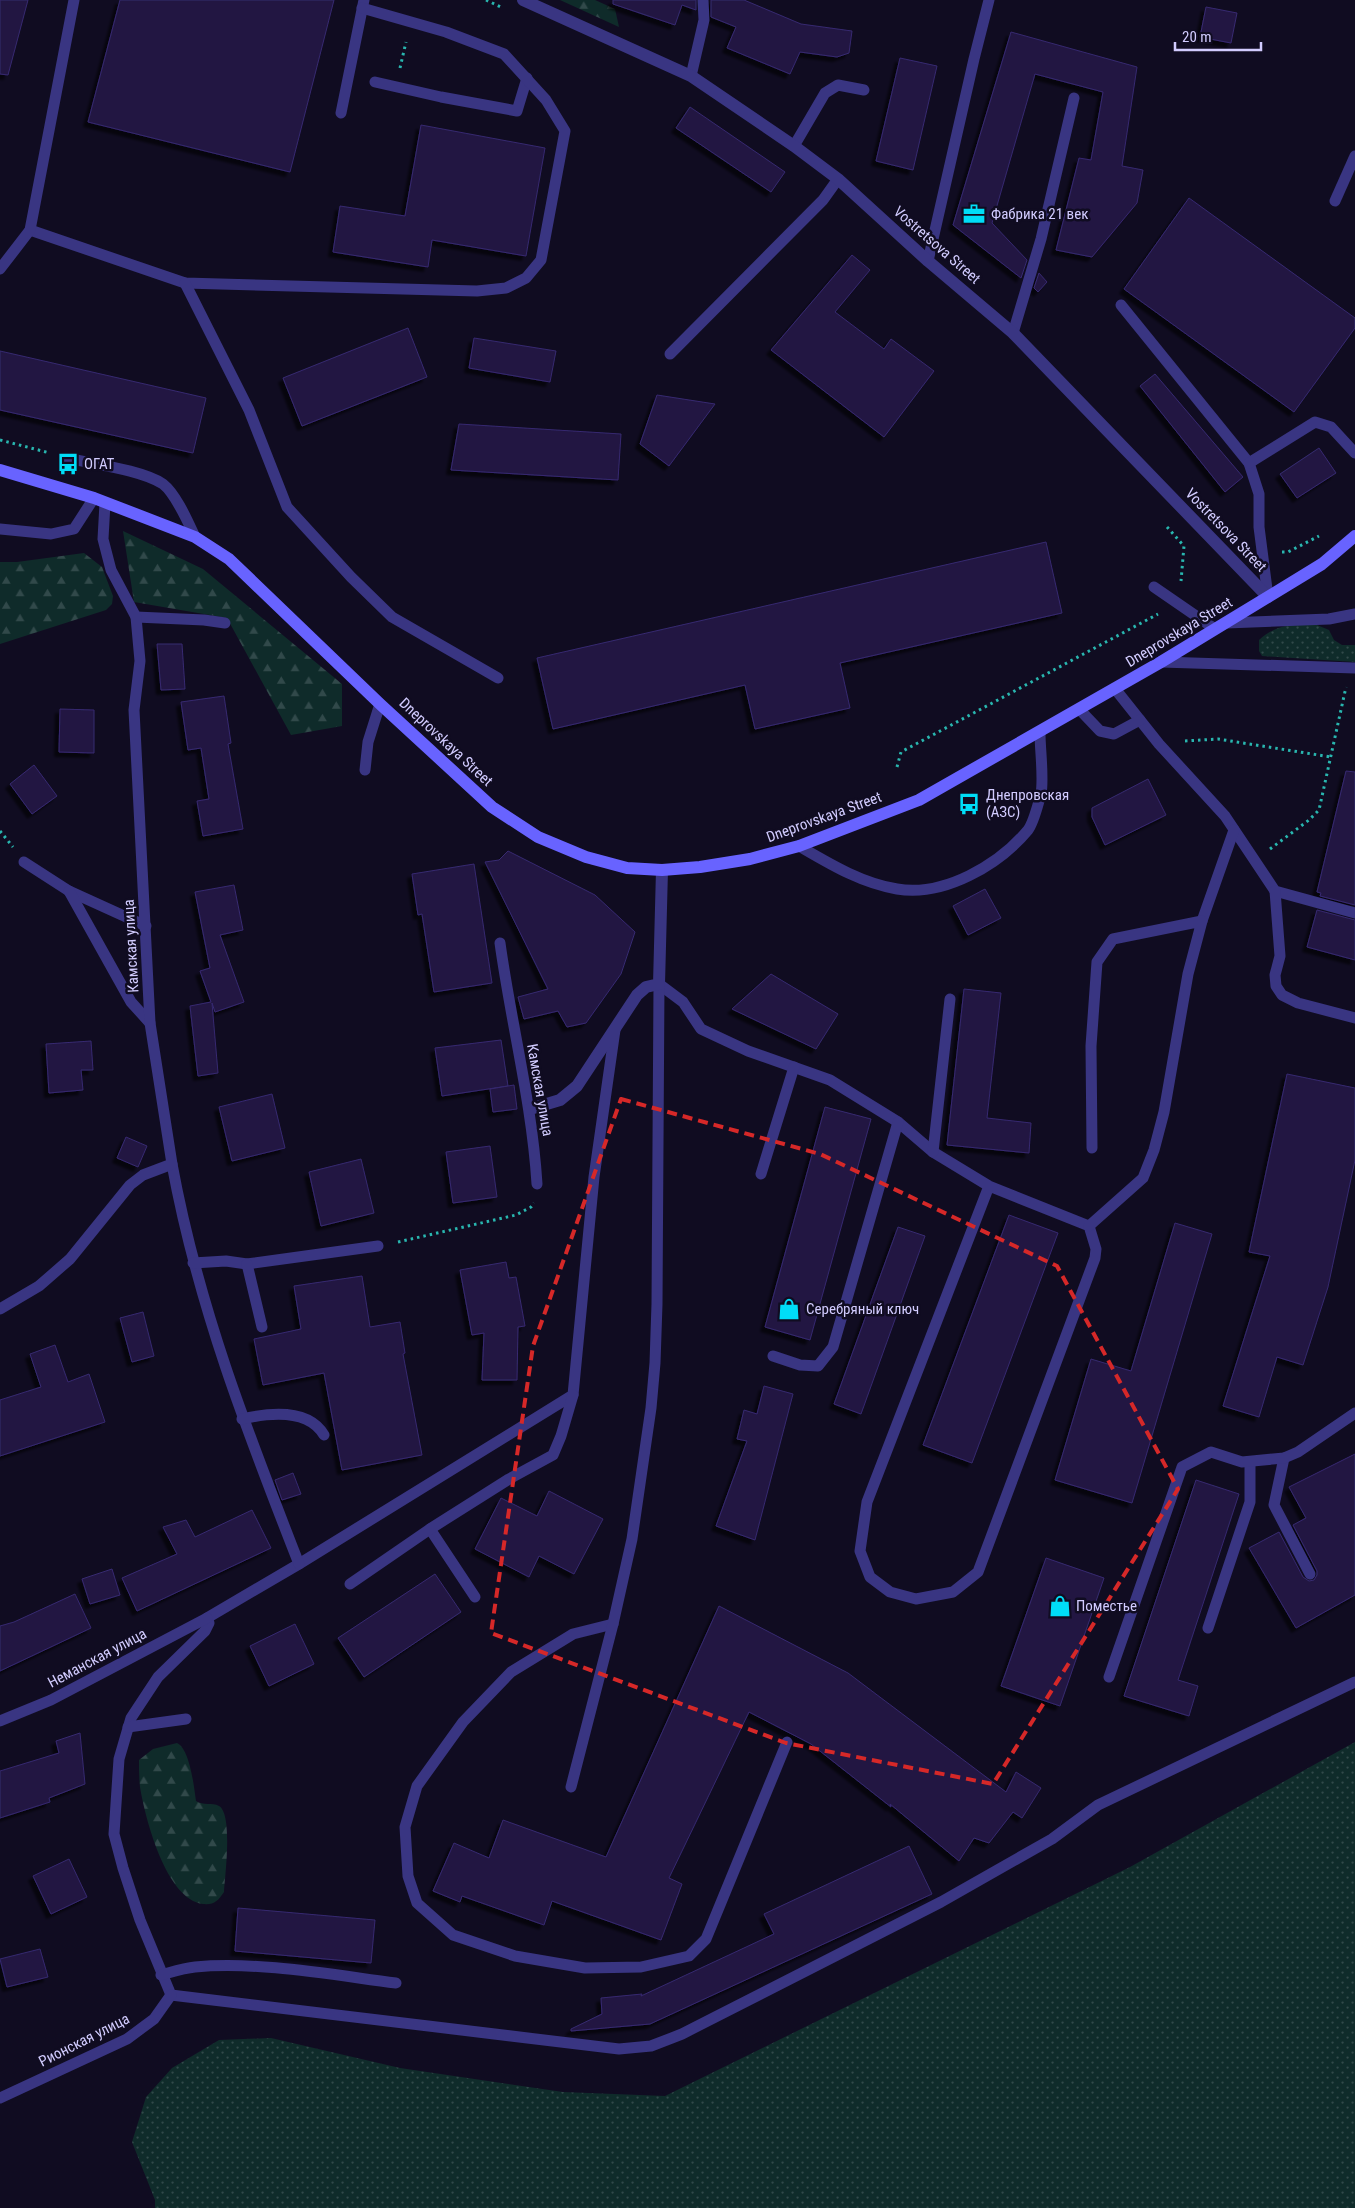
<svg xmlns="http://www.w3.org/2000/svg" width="1355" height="2208" font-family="'Roboto Condensed',sans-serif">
  <defs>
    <pattern id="grass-dots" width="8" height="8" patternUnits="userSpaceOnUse" patternTransform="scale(1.25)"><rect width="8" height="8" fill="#0f2b2a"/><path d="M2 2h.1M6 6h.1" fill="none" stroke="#31494a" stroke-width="1.8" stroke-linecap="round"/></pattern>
    <pattern id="forest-firs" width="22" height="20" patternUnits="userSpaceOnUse" patternTransform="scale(1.25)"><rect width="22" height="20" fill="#0f2b2a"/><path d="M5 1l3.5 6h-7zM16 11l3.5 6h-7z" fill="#31494a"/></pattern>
    <filter id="shadow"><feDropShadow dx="-4.5" dy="4.5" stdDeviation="1" flood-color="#0009"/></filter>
  </defs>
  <rect width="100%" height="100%" fill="#100c21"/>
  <g fill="url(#grass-dots)">
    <path d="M 1305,623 L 1317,625 L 1329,630 L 1334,640 L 1342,645 L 1355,645 L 1355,662 L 1262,656 L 1259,651 L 1259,640 C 1275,626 1285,626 1305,623 Z"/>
    <path d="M 1355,1742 L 1355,2208 L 155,2208 L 155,2200 L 132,2142 L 146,2097 L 172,2068 L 219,2040 L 271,2038 L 400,2068 L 563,2092 L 665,2096 L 1130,1867 Z"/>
  </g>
  <g fill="url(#forest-firs)">
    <path d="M 560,0 L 595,0 L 615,9 L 619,27 Z"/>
    <path d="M 123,531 L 203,569 L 342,684 L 342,726 L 291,735 L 227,618 L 134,602 Z"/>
    <path d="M 84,553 L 102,567 L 113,596 L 112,604 L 106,610 L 0,644 L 0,562 L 17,562 Z"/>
    <path d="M 177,1743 C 190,1749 194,1787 196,1801 C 203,1806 212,1802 219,1806 C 233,1814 225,1876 224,1892 C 218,1901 214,1905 203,1904 C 166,1900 145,1818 140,1787 C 139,1778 139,1769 139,1760 L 153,1749 Z"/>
  </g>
  <g fill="#211843" stroke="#372970" filter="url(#shadow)">
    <path d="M 0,0 L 28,0 L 8,75 L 0,74 Z"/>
    <path d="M 120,0 L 334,0 L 290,172 L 88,122 Z"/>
    <path d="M 613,0 L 696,0 L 696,10 L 682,5 L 675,25 L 613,4 Z"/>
    <path d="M 711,0 L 744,0 L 801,24 L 852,31 L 849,53 L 837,57 L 800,52 L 790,74 L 727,48 L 736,27 L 711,17 Z"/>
    <path d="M 1206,7 L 1237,13 L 1231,43 L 1200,37 Z"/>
    <path d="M 1011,32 L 1137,67 L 1122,166 L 1143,170 L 1137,203 L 1092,257 L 1056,250 L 1079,158 L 1091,160 L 1103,92 L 1035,74 L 992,223 L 1027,260 L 1021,278 L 953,225 Z"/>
    <path d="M 900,58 L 937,66 L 913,170 L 876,161 Z"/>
    <path d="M 690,107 L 785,172 L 771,192 L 676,128 Z"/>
    <path d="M 421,125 L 545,148 L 526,256 L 432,240 L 428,267 L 333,252 L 340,206 L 405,216 Z"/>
    <path d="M 1189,198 L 1355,318 L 1355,328 L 1294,412 L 1124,289 Z"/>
    <path d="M 852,255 L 870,270 L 835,312 L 884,349 L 891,339 L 934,371 L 884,437 L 771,350 Z"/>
    <path d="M 1039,273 L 1047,282 L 1038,292 L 1034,288 Z"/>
    <path d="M 408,328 L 427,377 L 302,426 L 283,378 Z"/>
    <path d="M 474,338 L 556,351 L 550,382 L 469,368 Z"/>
    <path d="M 0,351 L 206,398 L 193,453 L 0,410 Z"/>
    <path d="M 1155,374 L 1243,477 L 1225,492 L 1140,386 Z"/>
    <path d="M 657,395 L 715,404 L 669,466 L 640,444 Z"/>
    <path d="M 459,424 L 621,434 L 618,480 L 451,470 Z"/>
    <path d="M 1319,448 L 1336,473 L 1297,498 L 1280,474 Z"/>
    <path d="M 1046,542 L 1062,613 L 840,663 L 850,708 L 755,729 L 745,685 L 553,729 L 537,658 Z"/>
    <path d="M 157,644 L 182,644 L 185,689 L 161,690 Z"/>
    <path d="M 224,696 L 231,743 L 228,744 L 243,829 L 203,836 L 197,801 L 209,799 L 201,748 L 188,750 L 181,702 Z"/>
    <path d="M 60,709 L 94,710 L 94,753 L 59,752 Z"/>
    <path d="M 34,765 L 57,796 L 32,814 L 10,784 Z"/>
    <path d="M 1346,771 L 1355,772 L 1355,905 L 1320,896 L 1321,893 L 1317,892 Z"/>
    <path d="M 1148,779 L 1166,815 L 1105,845 L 1092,817 L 1092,808 Z"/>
    <path d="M 508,851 L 595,895 L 635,932 L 621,974 L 586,1023 L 567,1027 L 558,1011 L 524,1019 L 518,997 L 548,989 L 485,862 L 499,860 Z"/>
    <path d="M 474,864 L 492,983 L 434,992 L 422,914 L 418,915 L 412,874 Z"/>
    <path d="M 234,885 L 243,930 L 220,935 L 244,1002 L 215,1012 L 212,1003 L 218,1073 L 198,1076 L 190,1006 L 211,1002 L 200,971 L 210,968 L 195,892 Z"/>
    <path d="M 985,889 L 1001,918 L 968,935 L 953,906 Z"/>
    <path d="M 1317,910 L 1355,920 L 1355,960 L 1307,947 Z"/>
    <path d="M 771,974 L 838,1014 L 816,1049 L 732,1009 Z"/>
    <path d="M 964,989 L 1001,993 L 987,1118 L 1031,1123 L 1029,1153 L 947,1145 Z"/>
    <path d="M 501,1040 L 508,1086 L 442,1096 L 435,1048 Z"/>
    <path d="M 91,1041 L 93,1070 L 81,1070 L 83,1090 L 49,1093 L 46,1044 Z"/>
    <path d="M 1287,1074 L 1355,1088 L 1355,1160 L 1328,1287 L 1303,1365 L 1277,1357 L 1259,1417 L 1223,1406 L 1270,1256 L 1249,1252 Z"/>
    <path d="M 514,1085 L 517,1109 L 493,1112 L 490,1089 Z"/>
    <path d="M 272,1094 L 285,1148 L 232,1161 L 219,1107 Z"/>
    <path d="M 825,1107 L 871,1119 L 810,1340 L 765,1327 Z"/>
    <path d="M 126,1137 L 147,1146 L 138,1167 L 117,1158 Z"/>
    <path d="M 490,1146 L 497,1197 L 453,1203 L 446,1152 Z"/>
    <path d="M 361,1159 L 374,1213 L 321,1226 L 309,1172 Z"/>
    <path d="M 1009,1215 L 1058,1233 L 972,1463 L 923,1445 Z"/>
    <path d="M 1175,1223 L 1212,1234 L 1132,1503 L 1055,1480 L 1091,1359 L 1131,1371 Z"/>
    <path d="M 898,1227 L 925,1236 L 861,1414 L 834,1404 Z"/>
    <path d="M 506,1262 L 509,1278 L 516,1277 L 525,1326 L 518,1327 L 517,1380 L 482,1380 L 484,1333 L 472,1335 L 460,1270 Z"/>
    <path d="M 362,1276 L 370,1327 L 400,1322 L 405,1353 L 403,1354 L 422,1455 L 342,1470 L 324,1373 L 263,1385 L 254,1339 L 301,1329 L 294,1286 Z"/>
    <path d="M 143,1312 L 154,1356 L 132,1362 L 120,1318 Z"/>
    <path d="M 55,1345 L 68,1382 L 89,1374 L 105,1422 L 0,1456 L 0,1400 L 41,1387 L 30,1354 Z"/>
    <path d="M 764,1386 L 793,1394 L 755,1540 L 716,1526 L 747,1441 L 737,1439 L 744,1410 L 757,1414 Z"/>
    <path d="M 1355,1454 L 1355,1595 L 1296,1628 L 1249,1548 L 1279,1532 L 1303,1577 L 1309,1581 L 1314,1580 L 1317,1575 L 1317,1571 L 1293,1525 L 1306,1518 L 1289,1487 Z"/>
    <path d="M 293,1473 L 301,1494 L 282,1500 L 275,1480 Z"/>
    <path d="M 1196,1480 L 1239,1494 L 1178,1680 L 1198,1686 L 1189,1716 L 1124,1696 Z"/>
    <path d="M 549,1491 L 603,1519 L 574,1574 L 539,1556 L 529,1577 L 475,1549 L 501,1498 L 537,1516 Z"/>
    <path d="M 252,1510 L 271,1548 L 137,1611 L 122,1578 L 177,1554 L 163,1527 L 186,1520 L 195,1537 Z"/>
    <path d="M 1046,1558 L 1104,1578 L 1060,1706 L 1001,1686 Z"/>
    <path d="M 112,1569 L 120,1595 L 90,1604 L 82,1579 Z"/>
    <path d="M 435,1574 L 461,1612 L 364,1677 L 338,1638 Z"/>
    <path d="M 75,1594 L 91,1628 L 0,1671 L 0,1626 L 14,1622 Z"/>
    <path d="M 719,1606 L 848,1673 L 1006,1792 L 1016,1772 L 1041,1788 L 1022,1818 L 1013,1812 L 989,1843 L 974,1838 L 959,1861 L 890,1804 L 891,1807 L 811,1744 L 749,1712 L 669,1878 L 682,1884 L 661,1940 L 552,1901 L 544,1925 L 462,1896 L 460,1902 L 433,1891 L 454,1843 L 489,1858 L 503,1820 L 606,1857 Z"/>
    <path d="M 295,1624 L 314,1664 L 269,1686 L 250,1646 Z"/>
    <path d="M 80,1733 L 85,1784 L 49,1798 L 50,1802 L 0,1818 L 0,1771 L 59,1753 L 56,1741 Z"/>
    <path d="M 909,1846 L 932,1894 L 650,2024 L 571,2031 L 571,2029 L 602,2014 L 601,1998 L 642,1994 L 641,1996 L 774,1934 L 764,1914 Z"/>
    <path d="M 69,1859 L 87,1897 L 51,1914 L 33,1876 Z"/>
    <path d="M 238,1908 L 375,1920 L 371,1963 L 235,1951 Z"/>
    <path d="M 40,1949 L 48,1977 L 7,1987 L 0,1959 Z"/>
  </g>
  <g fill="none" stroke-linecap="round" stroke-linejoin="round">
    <g stroke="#29b6af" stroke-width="3" stroke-dasharray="2.5 4" stroke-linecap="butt">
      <path d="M 486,0 L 503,8"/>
      <path d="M 400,68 L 406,42"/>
      <path d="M 0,440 L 50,453"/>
      <path d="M 1167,527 L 1184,546 L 1181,581"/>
      <path d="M 1282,552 L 1288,552 L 1319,536"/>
      <path d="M 1185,741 L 1218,739 L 1331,757"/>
      <path d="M 897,767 L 901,752 L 1158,614"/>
      <path d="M 0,831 L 13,847"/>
      <path d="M 1270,849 L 1309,820 L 1319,810 L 1346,687"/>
      <path d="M 398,1242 L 516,1215 L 531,1207 L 534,1203"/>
    </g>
    <g stroke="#393582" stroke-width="11">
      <path d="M 691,76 L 704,20 L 703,0"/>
      <path d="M 375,82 L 441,97 L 517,111 L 527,78"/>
      <path d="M 341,113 L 364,0"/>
      <path d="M 794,146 L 825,93 L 838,85 L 864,90"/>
      <path d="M 1335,201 L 1355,156"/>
      <path d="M 30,230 L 185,283 L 477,291 L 506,288 L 526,278 L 541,260 L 565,131 L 546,100 L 504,54 L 446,32 L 362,8"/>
      <path d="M 928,261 L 974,59 L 989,0"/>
      <path d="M 0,269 L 30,230 L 74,0"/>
      <path d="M 185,283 L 249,410 L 287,507 L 351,577 L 392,617 L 498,678"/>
      <path d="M 1121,305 L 1249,463 L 1259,494 L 1259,527 L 1268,597"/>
      <path d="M 1013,333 L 1041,239 L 1074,98"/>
      <path d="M 670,354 L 823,200 L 838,179"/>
      <path d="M 67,458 C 93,464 142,470 163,484 C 176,494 188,522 195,537"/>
      <path d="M 1249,463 L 1315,422 L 1331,427 L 1355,453"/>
      <path d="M 0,529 L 51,534 L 74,529 L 94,498"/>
      <path d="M 1154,587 L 1215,629"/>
      <path d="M 136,617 L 204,620 L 225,623"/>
      <path d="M 1226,623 L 1329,619 L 1355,614"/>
      <path d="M 1161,662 L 1355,668"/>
      <path d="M 1116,690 L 1159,744 L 1225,816 L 1275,891 L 1355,913"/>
      <path d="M 1080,710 L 1100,731 L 1114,734 L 1140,720"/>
      <path d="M 365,770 L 368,742 L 380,704"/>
      <path d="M 799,846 C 830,864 861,883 897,889 C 944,897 999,865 1028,830 C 1034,822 1038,804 1041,794 C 1044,778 1040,750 1040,733"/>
      <path d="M 24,862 L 69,891 L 146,926"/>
      <path d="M 69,891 L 131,1002 L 150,1023"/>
      <path d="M 1275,891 L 1280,956 L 1275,975 L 1276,986 L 1282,995 L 1298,1003 L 1355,1018"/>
      <path d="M 1202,921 L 1234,830"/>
      <path d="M 500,943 C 511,1023 532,1103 537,1184"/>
      <path d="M 659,984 L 683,1002 L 701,1029 L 748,1051 L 830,1080 L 898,1122 L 933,1152 L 989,1186 L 1089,1226 L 1096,1249 L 1095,1258 L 978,1572 L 953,1592 L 916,1599 L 890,1592 L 870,1577 L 860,1551 L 867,1502 L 989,1186"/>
      <path d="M 615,1030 L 594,1177 L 573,1395 L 299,1564 L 207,1618 L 209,1623 L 205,1631 L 158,1677 L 131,1718 L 119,1759 L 114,1834 L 123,1868 L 140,1920 L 171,1995 L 619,2049 L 651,2046 L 682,2034 L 941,1902 L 1052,1839 L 1098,1805 L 1355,1682"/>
      <path d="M 933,1152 L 950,999"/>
      <path d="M 172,1164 C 198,1306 247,1431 299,1564"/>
      <path d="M 761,1174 L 794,1067"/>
      <path d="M 1089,1226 L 1143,1178 L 1154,1150 L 1164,1112 L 1188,974 L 1202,921 L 1113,939 L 1097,962 L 1091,1046 L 1092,1148"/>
      <path d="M 193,1263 L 226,1261 L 247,1264 L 378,1246"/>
      <path d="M 247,1264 L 262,1327"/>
      <path d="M 0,1309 L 39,1286 L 70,1259 L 130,1185 L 143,1175 L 172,1164 L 150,1023 L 134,710 L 140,661 L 136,617 L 111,570 L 103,539 L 105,503"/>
      <path d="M 773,1356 L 800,1365 L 818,1366 L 833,1347 L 898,1122"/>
      <path d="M 242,1419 C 268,1413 308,1408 324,1435"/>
      <path d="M 1284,1458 L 1274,1505 L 1310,1574"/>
      <path d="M 430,1529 L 475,1597"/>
      <path d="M 350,1584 L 430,1529 L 509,1479 L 553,1455 L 561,1436 L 573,1395"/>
      <path d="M 613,1624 L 573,1634 L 511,1672 L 463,1722 L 417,1786 L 405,1827 L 408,1876 L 417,1903 L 453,1935 L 515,1956 L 585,1968 L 641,1967 L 689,1956 L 706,1939 L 787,1742"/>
      <path d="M 1208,1628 L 1250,1502 L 1250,1462"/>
      <path d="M 1109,1677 L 1182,1467 L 1211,1452 L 1242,1462 L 1284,1458 L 1298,1452 L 1355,1413"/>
      <path d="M 0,1721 L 51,1700 L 207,1618"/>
      <path d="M 128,1727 L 186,1719"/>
      <path d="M 571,1787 L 613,1624 L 632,1539 L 651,1408 L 655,1363 L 657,1304 L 659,984"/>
      <path d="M 161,1975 C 172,1972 184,1968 195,1967 C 258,1961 333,1975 396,1983"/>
      <path d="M 0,2098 L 127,2039 L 154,2019 L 171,1995"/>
    </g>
    <g stroke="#393582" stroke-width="12">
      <path d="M 523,0 L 691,76 L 794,146 L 838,179 L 928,261 L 1013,333 L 1268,597"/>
      <path d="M 530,1109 L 560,1100 L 577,1086 L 637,995 L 646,987 L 659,984 L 662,870"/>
    </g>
    <path stroke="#6863ff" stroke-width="12" d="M 0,470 L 94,498 L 195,537 L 229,559 L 380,704 L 492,807 L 538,837 L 586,857 L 627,868 L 662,870 L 700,867 L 750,859 L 799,846 L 919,800 L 1161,662 L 1322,564 L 1355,536"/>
  </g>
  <path fill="none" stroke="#d62828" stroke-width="4" stroke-dasharray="10 6" stroke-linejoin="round" d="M 621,1099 L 820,1154 L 1057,1266 L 1178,1489 L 993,1784 L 786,1743 L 491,1633 L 533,1346 Z"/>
  <defs>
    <g id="office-bare" transform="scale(1.725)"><path d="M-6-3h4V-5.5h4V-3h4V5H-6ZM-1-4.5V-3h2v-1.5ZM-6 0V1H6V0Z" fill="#00ddf7" stroke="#100c21" stroke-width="2.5" paint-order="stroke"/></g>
    <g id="bus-bare" transform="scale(1.725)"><path d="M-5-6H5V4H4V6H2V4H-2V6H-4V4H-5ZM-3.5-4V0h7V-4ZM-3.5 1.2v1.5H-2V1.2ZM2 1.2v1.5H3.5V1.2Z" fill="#00ddf7" stroke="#100c21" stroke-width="2.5" paint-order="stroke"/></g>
    <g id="shop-bare" transform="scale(1.725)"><path d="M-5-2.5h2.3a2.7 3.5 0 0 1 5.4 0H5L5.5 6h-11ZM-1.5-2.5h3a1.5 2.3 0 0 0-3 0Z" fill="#00ddf7" stroke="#100c21" stroke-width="2.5" paint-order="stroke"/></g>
  </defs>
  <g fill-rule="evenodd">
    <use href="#office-bare" x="974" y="214"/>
    <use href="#bus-bare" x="68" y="464"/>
    <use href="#bus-bare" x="969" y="804"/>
    <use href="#shop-bare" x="789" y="1309"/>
    <use href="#shop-bare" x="1060" y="1606"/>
  </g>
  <g text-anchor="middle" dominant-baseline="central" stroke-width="5" stroke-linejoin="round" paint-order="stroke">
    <g font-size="15" fill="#d2ccff" stroke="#100c21" text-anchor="start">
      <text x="991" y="214">Фабрика 21 век</text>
      <text x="84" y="464">ОГАТ</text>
      <text x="986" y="795">Днепровская<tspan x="986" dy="17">(АЗС)</tspan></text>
      <text x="806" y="1309">Серебряный ключ</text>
      <text x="1076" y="1606">Поместье</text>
    </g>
    <g font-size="15" fill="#d2ccff" stroke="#100c21">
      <text transform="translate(937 245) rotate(41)">Vostretsova Street</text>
      <text transform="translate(1226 530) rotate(46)">Vostretsova Street</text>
      <text transform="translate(1179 632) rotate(-31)">Dneprovskaya Street</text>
      <text transform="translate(446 742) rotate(43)">Dneprovskaya Street</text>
      <text transform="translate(824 817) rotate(-20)">Dneprovskaya Street</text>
      <text transform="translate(131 946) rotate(-93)">Камская улица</text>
      <text transform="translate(540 1090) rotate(80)">Камская улица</text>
      <text transform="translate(97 1658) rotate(-28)">Неманская улица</text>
      <text transform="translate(84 2040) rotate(-27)">Рионская улица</text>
    </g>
  </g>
  <path d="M1175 42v8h86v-8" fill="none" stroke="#d2ccff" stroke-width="2.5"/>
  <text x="1182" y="42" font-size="15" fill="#d2ccff" stroke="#100c21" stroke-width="4" paint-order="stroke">20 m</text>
</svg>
